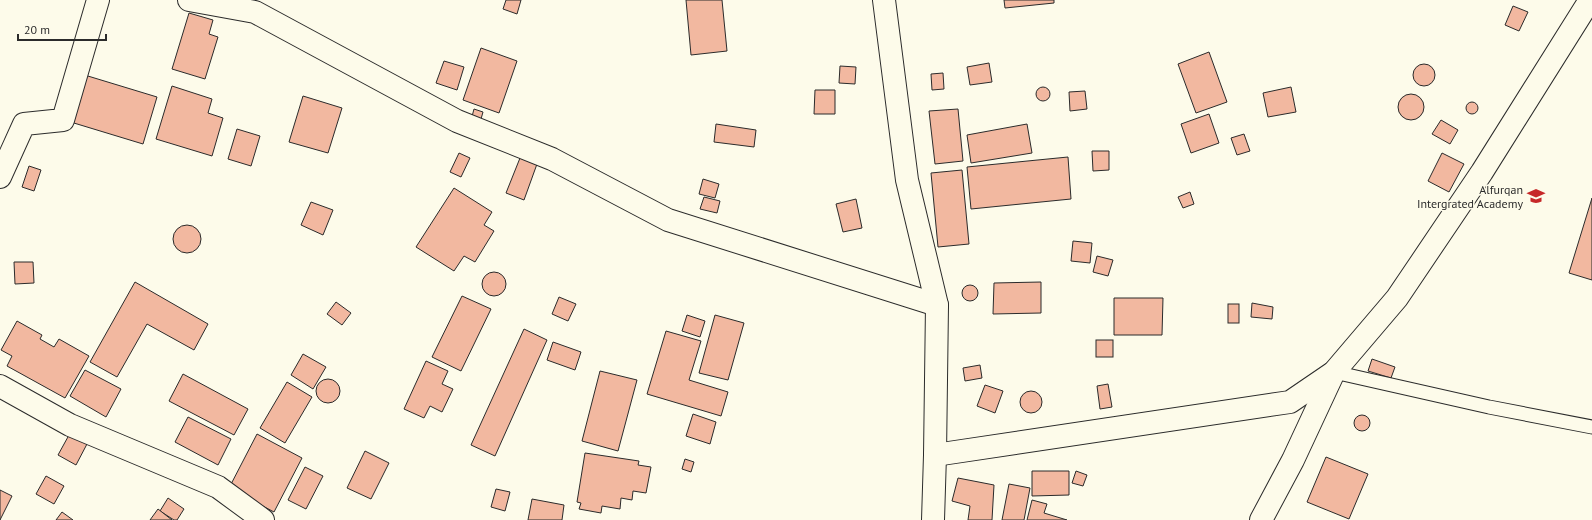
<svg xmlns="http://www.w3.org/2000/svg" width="1592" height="520" font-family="'PT Sans',sans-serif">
  <rect width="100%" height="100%" fill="#fdfbea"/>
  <g fill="#f2b8a0" stroke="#2b2b2b">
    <path d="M 506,0 L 521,0 L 517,14 L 503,9 Z"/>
    <path d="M 686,0 L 722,0 L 727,51 L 691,55 Z"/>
    <path d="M 1004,0 L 1054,0 L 1054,3 L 1005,8 Z"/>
    <path d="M 1513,6 L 1528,12 L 1519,31 L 1505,25 Z"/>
    <path d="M 189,13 L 213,20 L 209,34 L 218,37 L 205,79 L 172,69 Z"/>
    <path d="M 481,48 L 517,61 L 499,113 L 463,100 Z"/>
    <path d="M 1209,52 L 1227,102 L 1196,113 L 1178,64 Z"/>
    <path d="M 444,61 L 464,67 L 457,90 L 436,83 Z"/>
    <path d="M 989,63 L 992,82 L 970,85 L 967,67 Z"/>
    <circle cx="1424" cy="75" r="11"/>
    <path d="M 840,66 L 856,67 L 855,84 L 839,83 Z"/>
    <path d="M 78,73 L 157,97 L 143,144 L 64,120 Z"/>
    <path d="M 943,73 L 944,89 L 932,90 L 931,74 Z"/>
    <path d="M 172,86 L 212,99 L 208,113 L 223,118 L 212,156 L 156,139 Z"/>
    <circle cx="1043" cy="94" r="7"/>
    <path d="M 1291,87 L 1296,112 L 1268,117 L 1263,93 Z"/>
    <path d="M 815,90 L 835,90 L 835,114 L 814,114 Z"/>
    <path d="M 1085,91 L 1087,109 L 1070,111 L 1069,92 Z"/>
    <circle cx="1411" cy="107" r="13"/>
    <path d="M 303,96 L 342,108 L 328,153 L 289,142 Z"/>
    <circle cx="1472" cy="108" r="6"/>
    <path d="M 474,109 L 483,112 L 479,126 L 470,124 Z"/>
    <path d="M 958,109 L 963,161 L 935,164 L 929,111 Z"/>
    <path d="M 1209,114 L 1219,143 L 1191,153 L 1181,124 Z"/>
    <path d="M 1441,120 L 1458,130 L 1450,144 L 1432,134 Z"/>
    <path d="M 716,124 L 756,130 L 754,147 L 714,142 Z"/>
    <path d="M 1027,124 L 1032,153 L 971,163 L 967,135 Z"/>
    <path d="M 237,129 L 260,136 L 251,166 L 228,159 Z"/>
    <path d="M 1244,134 L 1250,151 L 1237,155 L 1231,138 Z"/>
    <path d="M 1092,151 L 1109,151 L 1109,170 L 1093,171 Z"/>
    <path d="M 459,153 L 470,158 L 461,177 L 450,172 Z"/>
    <path d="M 1442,153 L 1464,164 L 1449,192 L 1428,181 Z"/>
    <path d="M 1068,157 L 1071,199 L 971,209 L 967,167 Z"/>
    <path d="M 520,158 L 537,164 L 524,200 L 506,193 Z"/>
    <path d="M 29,166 L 41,170 L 34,191 L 22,187 Z"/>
    <path d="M 962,170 L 969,244 L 938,247 L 931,173 Z"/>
    <path d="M 703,179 L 719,184 L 715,198 L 699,194 Z"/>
    <path d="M 454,188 L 492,212 L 484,225 L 494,231 L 475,262 L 464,256 L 454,271 L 416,247 Z"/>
    <path d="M 1190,192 L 1194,204 L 1183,208 L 1178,197 Z"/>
    <path d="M 704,197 L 720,201 L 717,213 L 700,209 Z"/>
    <path d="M 1592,198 L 1592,280 L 1569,273 Z"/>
    <path d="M 856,199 L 862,228 L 843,232 L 836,204 Z"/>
    <path d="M 311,202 L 333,210 L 323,235 L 301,225 Z"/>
    <circle cx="187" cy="239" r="14"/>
    <path d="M 1073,241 L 1092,243 L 1090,263 L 1071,261 Z"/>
    <path d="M 1097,256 L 1113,260 L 1108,276 L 1093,272 Z"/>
    <path d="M 14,262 L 33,262 L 34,283 L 15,284 Z"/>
    <circle cx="494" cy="284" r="12"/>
    <path d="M 135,282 L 208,324 L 194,350 L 147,324 L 117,377 L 90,362 Z"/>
    <path d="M 1041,282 L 1041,313 L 993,314 L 994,283 Z"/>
    <circle cx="970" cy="293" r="8"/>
    <path d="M 462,296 L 491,309 L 461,371 L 432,357 Z"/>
    <path d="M 559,297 L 576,304 L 568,321 L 552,314 Z"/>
    <path d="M 1114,298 L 1163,298 L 1162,335 L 1114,335 Z"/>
    <path d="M 336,302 L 351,313 L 342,325 L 327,314 Z"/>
    <path d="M 1252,303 L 1273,307 L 1272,319 L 1251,317 Z"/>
    <rect x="1228" y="304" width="11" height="19"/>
    <path d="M 687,315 L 705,321 L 700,337 L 682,331 Z"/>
    <path d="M 715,315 L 744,323 L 728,380 L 699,373 Z"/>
    <path d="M 17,321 L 42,335 L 40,339 L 54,347 L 59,339 L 89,356 L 65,398 L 7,366 L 12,356 L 1,350 Z"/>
    <path d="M 524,329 L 547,340 L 495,456 L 471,445 Z"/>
    <path d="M 666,331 L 701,341 L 689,380 L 728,392 L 721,416 L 647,394 Z"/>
    <rect x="1096" y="340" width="17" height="17"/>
    <path d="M 553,342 L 581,352 L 575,370 L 547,360 Z"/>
    <path d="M 303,354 L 326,367 L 313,389 L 291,375 Z"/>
    <path d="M 1372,359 L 1395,367 L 1391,378 L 1368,371 Z"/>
    <path d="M 426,361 L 448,371 L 442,384 L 453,389 L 442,412 L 430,406 L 424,418 L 404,409 Z"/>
    <path d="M 980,365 L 982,378 L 965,381 L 963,368 Z"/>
    <path d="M 85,370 L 121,389 L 106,417 L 70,396 Z"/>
    <path d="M 600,371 L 637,380 L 618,451 L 582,441 Z"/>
    <path d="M 183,374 L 248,409 L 234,435 L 169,401 Z"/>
    <circle cx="328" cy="391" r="12"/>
    <path d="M 287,382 L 312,397 L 285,443 L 260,428 Z"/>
    <path d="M 1108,384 L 1112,407 L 1100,409 L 1097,386 Z"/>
    <path d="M 985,385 L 1003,391 L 995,413 L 977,406 Z"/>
    <circle cx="1031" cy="402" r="11"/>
    <path d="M 693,414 L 716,422 L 710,444 L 686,436 Z"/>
    <circle cx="1362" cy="423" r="8"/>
    <path d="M 188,417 L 231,439 L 218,465 L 175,442 Z"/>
    <path d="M 257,434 L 302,458 L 274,512 L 229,488 Z"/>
    <path d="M 69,435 L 87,444 L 76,465 L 58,455 Z"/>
    <path d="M 365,451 L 389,463 L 371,499 L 347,488 Z"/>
    <path d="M 585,453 L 639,461 L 638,465 L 651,467 L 646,493 L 633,491 L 632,500 L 621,498 L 620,509 L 602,506 L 601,513 L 579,509 L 581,503 L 577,502 Z"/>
    <path d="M 1326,457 L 1368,474 L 1349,519 L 1307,502 Z"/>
    <path d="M 685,459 L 694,462 L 691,472 L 682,469 Z"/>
    <path d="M 305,467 L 323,476 L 306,509 L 288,500 Z"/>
    <path d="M 1032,471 L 1069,471 L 1069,495 L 1032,496 Z"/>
    <path d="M 1076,471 L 1087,475 L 1083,486 L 1072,483 Z"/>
    <path d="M 46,476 L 64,486 L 54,504 L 36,494 Z"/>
    <path d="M 958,478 L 994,485 L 992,520 L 968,520 L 970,506 L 952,501 Z"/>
    <path d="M 1009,484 L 1030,488 L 1024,520 L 1002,520 Z"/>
    <path d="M 496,489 L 510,492 L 505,511 L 491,507 Z"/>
    <path d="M 0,490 L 12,496 L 0,520 Z"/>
    <path d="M 168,498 L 184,509 L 177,520 L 174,520 L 160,511 Z"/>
    <path d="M 532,499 L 564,505 L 562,520 L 528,520 Z"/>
    <path d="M 1032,500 L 1047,504 L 1044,513 L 1067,520 L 1027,520 Z"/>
    <path d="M 158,509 L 172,520 L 150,520 Z"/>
    <path d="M 62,512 L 73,520 L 56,520 Z"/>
  </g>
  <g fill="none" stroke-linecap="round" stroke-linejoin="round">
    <g stroke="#2b2b2b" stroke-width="15">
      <path id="lane" d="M 1334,372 L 1489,407 L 1592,427"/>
    </g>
    <g stroke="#2b2b2b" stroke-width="24">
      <g id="street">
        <path d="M 189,0 L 255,12 L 457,121 L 552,159 L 668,220 L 937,305"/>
        <path d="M 0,177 L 24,124 L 63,120 L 98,0"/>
        <path d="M 0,386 L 70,425 L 218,487 L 263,520"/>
        <path d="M 935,455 L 1290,402 L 1334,372 L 1397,298 L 1482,172 L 1590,0"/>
        <path d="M 1261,520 L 1293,460 L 1334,372"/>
      </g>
    </g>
    <g stroke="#2b2b2b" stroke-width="24">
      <path id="secondary" d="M 884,0 L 907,180 L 937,305 L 935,455 L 933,520"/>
    </g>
    <use href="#lane" stroke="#fdfbea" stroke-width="13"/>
    <use href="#street" stroke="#fdfbea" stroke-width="22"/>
    <use href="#secondary" stroke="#fdfbea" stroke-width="22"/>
  </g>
  <defs>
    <g id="school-bare" transform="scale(1.38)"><path d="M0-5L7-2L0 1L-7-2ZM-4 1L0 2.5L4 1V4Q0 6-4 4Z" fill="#c62828" stroke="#fdfbea" stroke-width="2.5" paint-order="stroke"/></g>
  </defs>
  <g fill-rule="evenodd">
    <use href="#school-bare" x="1536" y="196"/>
  </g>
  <g text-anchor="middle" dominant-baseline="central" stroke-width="3" stroke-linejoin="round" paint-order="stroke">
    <g font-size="12" fill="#2b2b2b" stroke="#fdfbea" text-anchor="end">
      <text x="1523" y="189">Alfurqan<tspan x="1523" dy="14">Intergrated Academy</tspan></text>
    </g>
  </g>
  <path d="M18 34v6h88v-6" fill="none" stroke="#2b2b2b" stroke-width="2"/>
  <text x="24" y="34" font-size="12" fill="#2b2b2b" stroke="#fdfbea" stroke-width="3" paint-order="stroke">20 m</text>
</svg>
